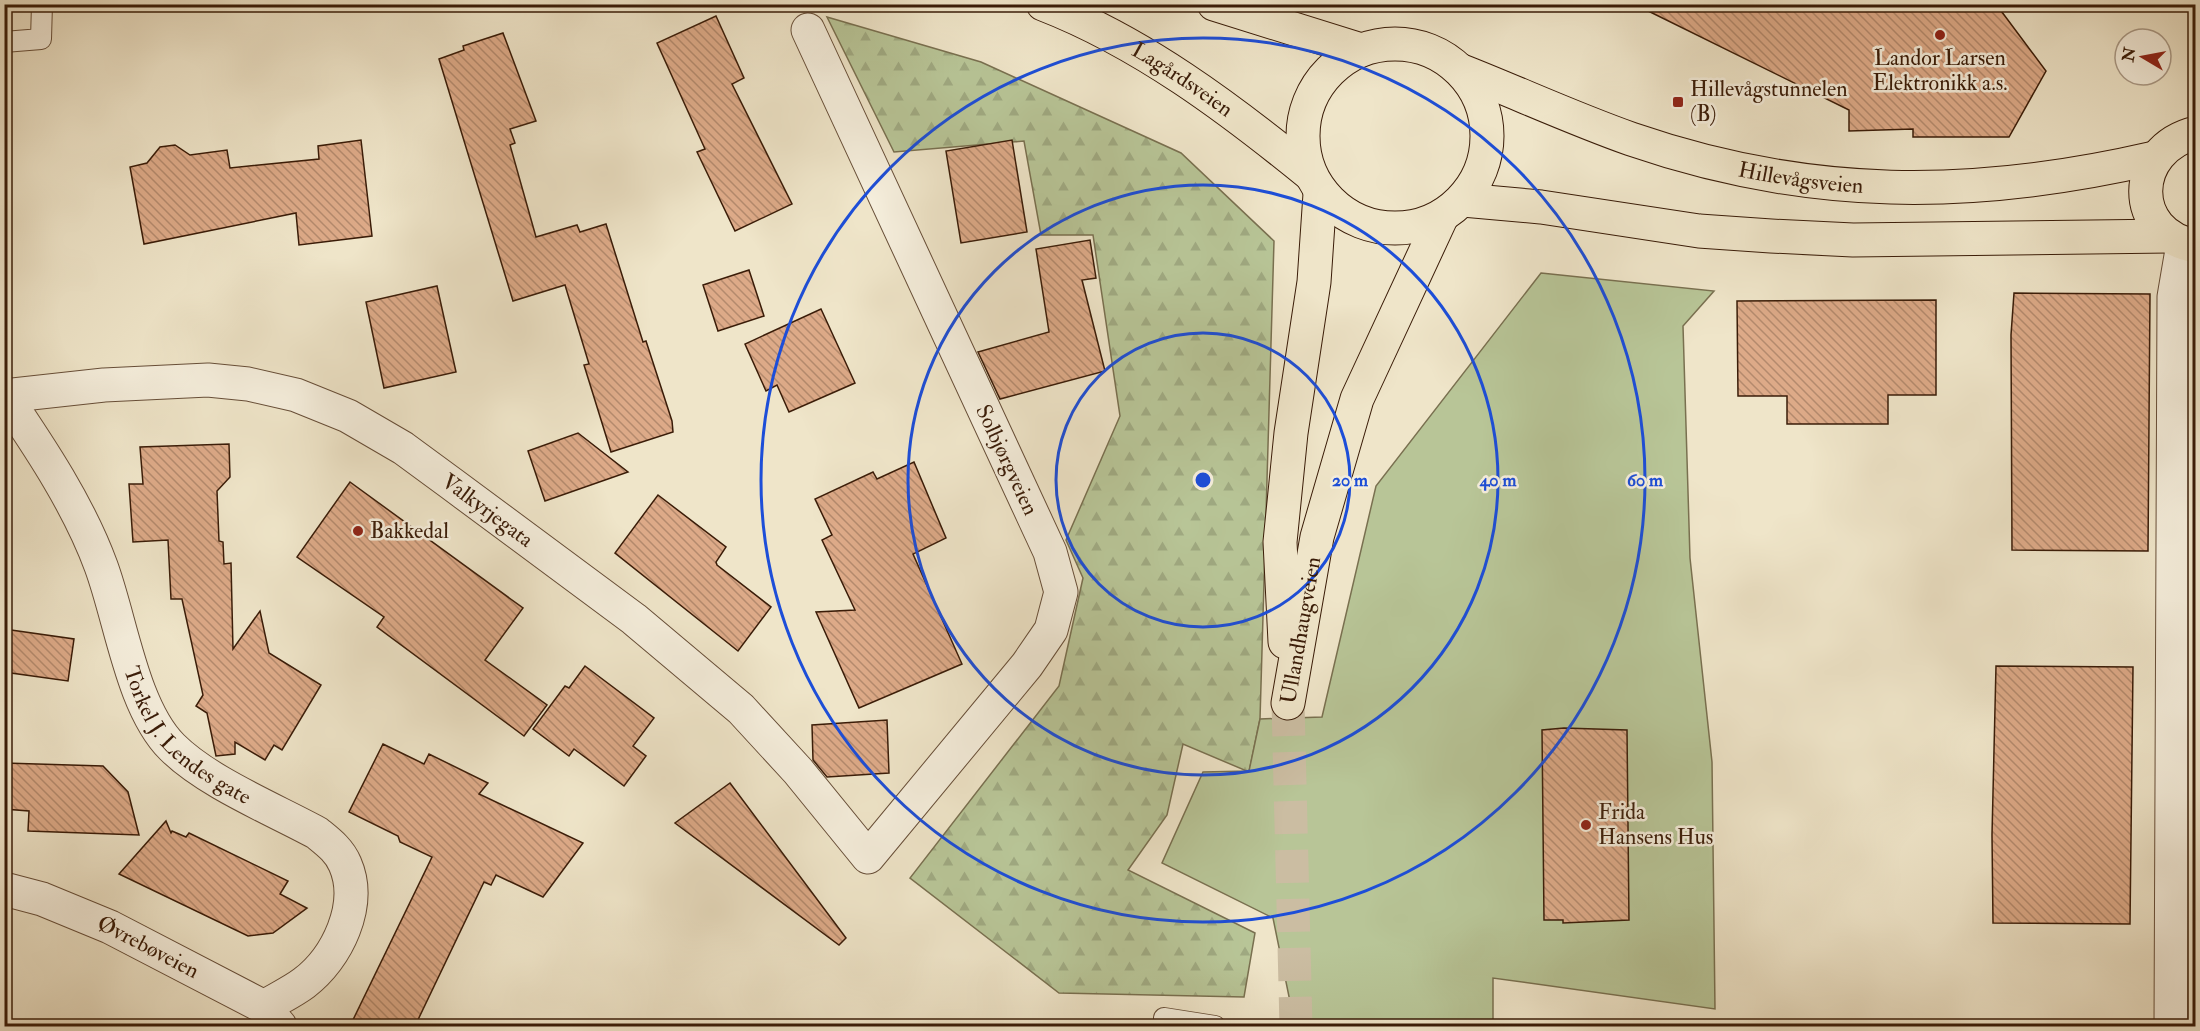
<svg xmlns="http://www.w3.org/2000/svg" width="2200" height="1031" font-family="'IM FELL Double Pica',serif">
  <defs>
    <pattern id="forest-firs" width="22" height="20" patternUnits="userSpaceOnUse" patternTransform="scale(1.5)"><rect width="22" height="20" fill="#b8c597"/><path d="M5 1l3.5 6h-7zM16 11l3.5 6h-7z" fill="#9fa981"/></pattern>
    <pattern id="building-back-hatch" width="6" height="6" patternUnits="userSpaceOnUse" patternTransform="scale(1.5)"><rect width="6" height="6" fill="#da8"/><path d="M-1 5l2 2M0 0l6 6M5-1l2 2" fill="none" stroke="#b48a6d"/></pattern>
  </defs>
  <rect width="100%" height="100%" fill="#efe5c9"/>
  <filter id="stains"><feTurbulence type="fractalNoise" baseFrequency=".00333" numOctaves="4"/><feColorMatrix values="0 0 0 0 .2 0 0 0 0 .09 0 0 0 0 .02 0 0 0 .5 -.17"/></filter>
  <radialGradient id="worn" r=".72"><stop offset=".6" stop-color="#630" stop-opacity="0"/><stop offset="1" stop-color="#630" stop-opacity=".3"/></radialGradient>
  <path fill="url(#forest-firs)" stroke="#797050" stroke-width="1.5" d="M 827,17 L 981,62 L 1181,153 L 1274,241 L 1260,719 L 1249,772 L 1183,744 L 1167,815 L 1128,870 L 1255,933 L 1244,997 L 1059,993 L 910,878 L 1059,686 L 1083,578 L 1066,540 L 1120,416 L 1093,235 L 1041,235 L 1024,141 L 894,152 Z"/>
  <path fill="#b8c597" stroke="#797050" stroke-width="1.5" d="M 1541,273 L 1714,291 L 1683,326 L 1690,558 L 1712,762 L 1715,1009 L 1493,978 L 1493,1026 L 1295,1026 L 1273,918 L 1162,863 L 1203,772 L 1249,771 L 1260,719 L 1322,717 L 1376,486 Z"/>
  <g fill="url(#building-back-hatch)" stroke="#3a1c08" stroke-width="1.5">
    <path d="M 1634,4 L 1996,4 L 2046,71 L 2009,137 L 1913,137 L 1913,129 L 1849,131 L 1849,110 Z"/>
    <path d="M 716,16 L 744,78 L 732,84 L 792,204 L 735,231 L 697,152 L 705,149 L 657,43 Z"/>
    <path d="M 503,33 L 536,121 L 510,129 L 515,143 L 510,145 L 536,237 L 577,225 L 580,232 L 606,224 L 643,342 L 646,341 L 672,421 L 673,432 L 611,452 L 584,365 L 589,364 L 565,285 L 513,301 L 439,59 L 464,50 L 463,46 Z"/>
    <path d="M 361,140 L 372,236 L 299,245 L 296,213 L 144,244 L 130,167 L 147,163 L 160,147 L 175,145 L 190,155 L 227,150 L 230,168 L 319,159 L 318,146 Z"/>
    <path d="M 1012,140 L 1027,232 L 961,243 L 946,151 Z"/>
    <path d="M 1090,240 L 1096,278 L 1082,280 L 1105,371 L 1000,399 L 978,352 L 1049,332 L 1036,249 Z"/>
    <path d="M 749,270 L 764,316 L 718,331 L 703,285 Z"/>
    <path d="M 437,286 L 456,372 L 384,388 L 366,302 Z"/>
    <path d="M 2014,293 L 2150,294 L 2148,551 L 2012,550 L 2011,335 Z"/>
    <path d="M 1936,300 L 1936,395 L 1888,395 L 1888,424 L 1787,424 L 1787,396 L 1738,396 L 1737,301 Z"/>
    <path d="M 821,309 L 855,383 L 789,412 L 777,385 L 766,391 L 745,344 Z"/>
    <path d="M 578,433 L 628,472 L 545,501 L 528,451 Z"/>
    <path d="M 229,444 L 230,477 L 217,491 L 219,541 L 223,542 L 224,564 L 231,563 L 233,649 L 260,611 L 269,653 L 321,685 L 282,750 L 274,745 L 265,760 L 235,742 L 235,754 L 216,756 L 207,713 L 196,706 L 203,695 L 182,599 L 171,599 L 168,540 L 133,542 L 129,484 L 143,484 L 140,447 Z"/>
    <path d="M 914,462 L 946,538 L 913,554 L 962,664 L 859,708 L 816,612 L 855,610 L 822,540 L 832,535 L 815,499 L 873,472 L 877,479 Z"/>
    <path d="M 350,482 L 523,608 L 485,660 L 547,705 L 524,736 L 377,627 L 384,617 L 297,557 Z"/>
    <path d="M 658,495 L 726,547 L 716,562 L 717,565 L 771,607 L 738,651 L 615,553 Z"/>
    <path d="M 4,629 L 74,639 L 68,681 L 4,672 Z"/>
    <path d="M 585,666 L 654,718 L 633,746 L 646,756 L 624,786 L 574,749 L 569,756 L 533,729 L 565,686 L 569,688 Z"/>
    <path d="M 1996,666 L 2133,667 L 2130,924 L 1993,923 L 1992,835 Z"/>
    <path d="M 887,720 L 889,773 L 827,777 L 813,760 L 812,725 Z"/>
    <path d="M 1564,728 L 1627,730 L 1629,920 L 1563,923 L 1563,920 L 1544,920 L 1542,730 Z"/>
    <path d="M 383,744 L 424,764 L 429,754 L 488,783 L 479,794 L 583,843 L 543,897 L 496,875 L 491,885 L 484,882 L 415,1026 L 350,1026 L 432,857 L 400,842 L 398,836 L 349,812 Z"/>
    <path d="M 4,763 L 103,766 L 128,792 L 139,835 L 28,831 L 29,811 L 4,809 Z"/>
    <path d="M 730,783 L 846,938 L 839,945 L 675,823 Z"/>
    <path d="M 166,821 L 171,833 L 172,831 L 186,837 L 189,833 L 288,881 L 280,894 L 307,908 L 273,933 L 248,936 L 119,874 Z"/>
  </g>
  <g fill="none" stroke-linecap="round" stroke-linejoin="round">
    <path stroke="#cbbda2" stroke-width="33" stroke-dasharray="33 16" stroke-linecap="butt" d="M 1288,703 L 1296,1026"/>
    <g stroke="#674e38" stroke-width="22">
      <g id="service">
        <path d="M 4,42 L 41,39 L 42,4"/>
        <path d="M 2174,621 L 2196,620"/>
        <path d="M 2172,871 L 2196,864"/>
        <path d="M 1164,1018 L 1215,1026"/>
      </g>
    </g>
    <g stroke="#674e38" stroke-width="35">
      <g id="minor">
        <path id="s1" d="M 4,396 L 104,385 L 208,380 L 248,384 L 296,395 L 348,416 L 403,448 L 452,484 L 634,619 L 741,709 L 798,771 L 868,857 L 1027,665 L 1051,630 L 1061,592 L 1050,552 L 808,30"/>
        <path id="s2" d="M 5,396 C 41,449 79,506 101,566 C 121,620 132,707 172,747 C 207,782 273,809 317,833 C 328,842 339,850 345,864 C 363,905 337,958 304,983 C 292,992 277,999 264,1007"/>
        <path id="s3" d="M 4,889 L 42,899 L 110,927 L 264,1007 L 280,1026"/>
        <path d="M 2171,1026 L 2174,297 L 2183,244"/>
      </g>
    </g>
    <g stroke="#3a1c08" stroke-width="35">
      <g id="primary">
        <path id="s4" d="M 1043,4 C 1141,42 1229,108 1310,174"/>
        <path d="M 1214,4 L 1361,50"/>
        <circle cx="1395" cy="136" r="92"/>
        <path id="s5" d="M 1462,71 C 1518,93 1574,119 1631,139 C 1808,200 1972,200 2154,158"/>
        <path d="M 2196,133 C 2130,149 2128,234 2196,246"/>
        <path d="M 1463,200 L 1541,207 L 1699,231 L 1771,236 L 1853,240 L 2169,236"/>
        <path d="M 1285,642 L 1280,542 L 1291,433 L 1314,282 L 1320,194"/>
        <path id="s6" d="M 1288,703 L 1317,537 L 1357,399 L 1442,216"/>
      </g>
    </g>
    <use href="#service" stroke="#f5eedc" stroke-width="20"/>
    <use href="#minor" stroke="#f5eedc" stroke-width="33"/>
    <use href="#primary" stroke="#efe5c9" stroke-width="33"/>
  </g>
  <g fill="none" stroke="#1d4ed8" stroke-width="3">
    <circle cx="1203" cy="480" r="147"/>
    <circle cx="1203" cy="480" r="295"/>
    <circle cx="1203" cy="480" r="442"/>
  </g>
  <g fill="#8f2418" stroke="#f5eedc" stroke-width="2">
    <circle cx="1940" cy="35" r="6"/>
    <rect x="1672" y="96" width="12" height="12" rx="3"/>
    <circle cx="358" cy="531" r="6"/>
    <circle cx="1586" cy="825" r="6"/>
  </g>
  <g text-anchor="middle" dominant-baseline="central" stroke-width="5" stroke-linejoin="round" paint-order="stroke">
    <g font-size="22" fill="#3a1c08" stroke="#f5eedc" text-anchor="start">
      <text x="1940" y="58" text-anchor="middle">Landor Larsen<tspan x="1940" dy="25">Elektronikk a.s.</tspan></text>
      <text x="1690" y="89">Hillevågstunnelen<tspan x="1690" dy="25">(B)</tspan></text>
      <text x="370" y="531">Bakkedal</text>
      <text x="1598" y="812">Frida<tspan x="1598" dy="25">Hansens Hus</tspan></text>
    </g>
    <g font-size="22" fill="#3a1c08" stroke="#f5eedc">
      <text stroke="none"><textPath href="#s4" startOffset="159">Lagårdsveien</textPath></text>
      <text stroke="none"><textPath href="#s5" startOffset="357">Hillevågsveien</textPath></text>
      <text transform="translate(1007 460) rotate(65)">Solbjørgveien</text>
      <text stroke="none"><textPath href="#s1" startOffset="519">Valkyrjegata</textPath></text>
      <text stroke="none"><textPath href="#s6" startOffset="74">Ullandhaugveien</textPath></text>
      <text stroke="none"><textPath href="#s2" startOffset="393">Torkel J. Lendes gate</textPath></text>
      <text stroke="none"><textPath href="#s3" startOffset="156">Øvrebøveien</textPath></text>
    </g>
  </g>
  <circle cx="1203" cy="480" r="9" fill="#1d4ed8" stroke="#f5eedc" stroke-width="3"/>
  <g font-size="18" text-anchor="middle" font-weight="bold" fill="#1d4ed8" stroke="#f5eedc" stroke-width="5" stroke-linejoin="round" paint-order="stroke">
    <text x="1350" y="486">20 m</text>
    <text x="1498" y="486">40 m</text>
    <text x="1645" y="486">60 m</text>
  </g>
  <rect width="2200" height="1031" fill="none" stroke="#efe5c9" stroke-width="24"/>
  <rect x="6" y="6" width="2188" height="1019" fill="none" stroke="#3a1c08" stroke-width="3"/>
  <rect x="12" y="12" width="2176" height="1007" fill="none" stroke="#3a1c08" stroke-width="1.5"/>
  <g transform="translate(2143 57) rotate(280)"><circle r="28" fill="#f5eedc" stroke="#aa9a87" stroke-width="1.5"/>
  <path d="M0-4.5L10 22L0 15L-10 22Z" fill="#8f2418"/>
  <text y="-9" font-size="16" font-weight="bold" text-anchor="middle" fill="#3a1c08">N</text>
  </g>
  <rect width="100%" height="100%" filter="url(#stains)"/>
  <rect width="100%" height="100%" fill="url(#worn)"/>
</svg>
